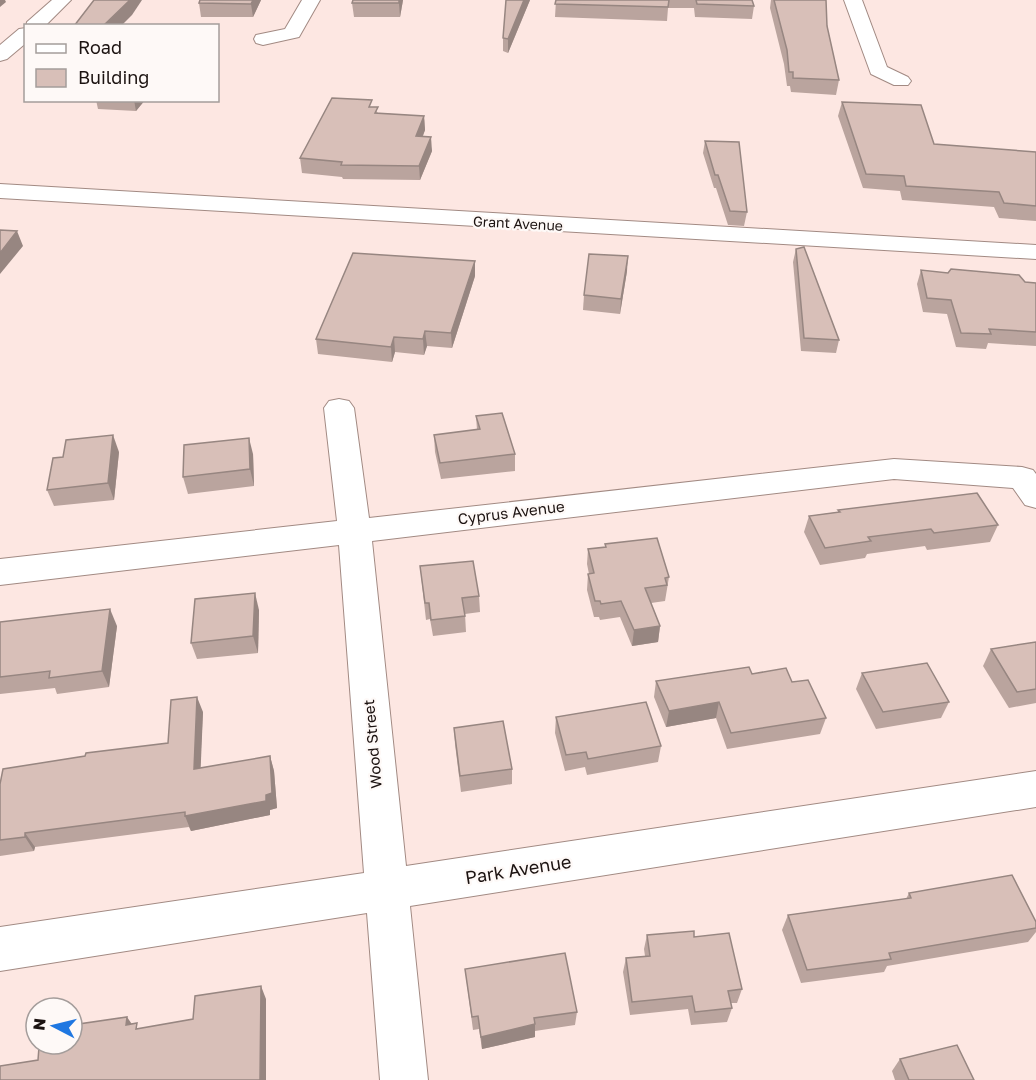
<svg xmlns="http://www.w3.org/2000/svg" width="1036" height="1080" font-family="'Golos Text',sans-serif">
  <rect width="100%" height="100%" fill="#fde7e2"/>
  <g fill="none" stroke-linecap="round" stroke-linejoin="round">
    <g stroke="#a28a83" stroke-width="2">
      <g id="minor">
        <path d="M 52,0 L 71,0 L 45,26 L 26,27 L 27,22 Z"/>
        <path d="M 302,0 L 320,0 L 299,37 L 263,45 L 256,43 L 254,39 L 256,35 L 285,29 Z"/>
        <path d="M 844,0 L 862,0 L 887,67 L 908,77 L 911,81 L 908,85 L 894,85 L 871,74 Z"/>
        <path d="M 26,28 L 26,43 L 7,59 L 0,61 L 0,45 L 19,29 Z"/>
        <path d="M 0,184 L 1036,245 L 1036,259 L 0,198 Z"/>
        <path d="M 339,399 L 349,401 L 354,408 L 369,518 L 894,459 L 1022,467 L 1033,470 L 1036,474 L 1036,508 L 1025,505 L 1013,488 L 894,479 L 372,541 L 406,866 L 1036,771 L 1036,807 L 410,906 L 428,1080 L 380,1080 L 367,913 L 0,971 L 0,927 L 364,873 L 339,545 L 0,585 L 0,559 L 337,521 L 324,408 L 329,401 Z"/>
      </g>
    </g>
    <use href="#minor" fill="#fff" fill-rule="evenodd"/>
  </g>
  <g fill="#baa49e">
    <path d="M 200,0 L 261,0 L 253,17 L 201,17 L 199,3 Z"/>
    <path d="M 353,0 L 403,0 L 400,17 L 354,17 L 352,3 Z"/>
    <path d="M 506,0 L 530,0 L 508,53 L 503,51 L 503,38 Z"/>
    <path d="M 556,0 L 752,0 L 754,6 L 752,19 L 695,17 L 694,8 L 668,8 L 667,21 L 555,17 Z"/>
    <path d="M 771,0 L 826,0 L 827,26 L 839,80 L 836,95 L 791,92 L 790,86 L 787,86 L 784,64 L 770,8 Z"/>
    <path d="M 96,100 L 145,100 L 136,111 L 98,109 Z"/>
    <path d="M 842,102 L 934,144 L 1036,152 L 1036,221 L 999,218 L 994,207 L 902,200 L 900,191 L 863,188 L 838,116 Z"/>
    <path d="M 373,107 L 378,113 L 424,116 L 425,130 L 423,136 L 432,151 L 420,180 L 343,179 L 342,177 L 302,173 L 300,158 Z"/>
    <path d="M 705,141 L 747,212 L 744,226 L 728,225 L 716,188 L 714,188 L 703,153 Z"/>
    <path d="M 796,249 L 839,340 L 836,353 L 801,351 L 793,262 Z"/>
    <path d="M 921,270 L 1036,283 L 1036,346 L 988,343 L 986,349 L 956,347 L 947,314 L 923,312 L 917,284 Z"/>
    <path d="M 627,271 L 620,314 L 583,310 L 584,295 Z"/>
    <path d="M 475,276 L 452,348 L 427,346 L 424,355 L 395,352 L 392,362 L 318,354 L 316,339 Z"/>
    <path d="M 476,416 L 515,454 L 515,471 L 441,479 L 435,452 L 434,435 L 477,430 Z"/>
    <path d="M 119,452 L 114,500 L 54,506 L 47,490 Z"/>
    <path d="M 253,454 L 254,486 L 188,494 L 183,477 Z"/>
    <path d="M 838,510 L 998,525 L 990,542 L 927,550 L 925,546 L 867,554 L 865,558 L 820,565 L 804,532 L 809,516 L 838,512 Z"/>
    <path d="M 605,544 L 669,577 L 665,601 L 651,603 L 660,626 L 658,642 L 632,646 L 620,617 L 600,620 L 599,617 L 594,617 L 587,590 L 588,574 L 589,574 L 587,564 L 588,549 L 605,547 Z"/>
    <path d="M 420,566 L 479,596 L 480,612 L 465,614 L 466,632 L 433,636 L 430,619 L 426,620 Z"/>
    <path d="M 259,610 L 258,653 L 197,659 L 191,643 Z"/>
    <path d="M 0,622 L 117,626 L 109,687 L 57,694 L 55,688 L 0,694 Z"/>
    <path d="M 1036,642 L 1036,703 L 1009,708 L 983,666 L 991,649 Z"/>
    <path d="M 862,673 L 949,702 L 941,718 L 876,729 L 856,689 Z"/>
    <path d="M 656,681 L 792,682 L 826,718 L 820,734 L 727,749 L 716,718 L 666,727 L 654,697 Z"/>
    <path d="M 203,712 L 200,768 L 270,756 L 274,771 L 277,808 L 270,810 L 270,815 L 191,831 L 189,827 L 35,847 L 34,851 L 0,856 L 0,784 L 85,756 L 168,743 Z"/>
    <path d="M 556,717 L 661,746 L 658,762 L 587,775 L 585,767 L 565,771 L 555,733 Z"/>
    <path d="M 454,728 L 512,769 L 512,784 L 461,792 L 455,744 Z"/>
    <path d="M 909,893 L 1036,922 L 1036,932 L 1028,942 L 887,966 L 884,972 L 801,983 L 782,930 L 788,915 L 906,899 Z"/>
    <path d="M 647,935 L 694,937 L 742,989 L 737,1003 L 731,1003 L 732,1008 L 727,1022 L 691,1025 L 688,1009 L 630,1015 L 623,972 L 626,958 L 645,956 L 644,949 Z"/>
    <path d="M 465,969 L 577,1012 L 575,1025 L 535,1031 L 535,1037 L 482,1049 L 479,1029 L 473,1030 Z"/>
    <path d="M 900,1059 L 974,1080 L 895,1080 L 892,1071 Z"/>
  </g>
  <g fill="#978681">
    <path d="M 0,0 L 5,0 L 6,2 L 0,7 Z"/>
    <path d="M 130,0 L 142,0 L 132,15 L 121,26 L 103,26 Z"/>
    <path d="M 253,0 L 261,0 L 253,17 L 251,4 Z"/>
    <path d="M 399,0 L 403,0 L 400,17 L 399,3 Z"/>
    <path d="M 524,0 L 530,0 L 508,53 L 508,39 Z"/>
    <path d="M 134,100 L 145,100 L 136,111 Z"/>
    <path d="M 424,116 L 425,130 L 417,150 L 416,136 Z"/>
    <path d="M 431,137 L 432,151 L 420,180 L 419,166 Z"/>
    <path d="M 17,231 L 23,246 L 0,274 L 0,253 Z"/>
    <path d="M 628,256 L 627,271 L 620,314 L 621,299 Z"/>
    <path d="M 475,261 L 475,276 L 452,348 L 451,333 Z"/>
    <path d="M 425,331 L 427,346 L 424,355 L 423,339 Z"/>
    <path d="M 394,337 L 395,352 L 392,362 L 391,347 Z"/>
    <path d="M 113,435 L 119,452 L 114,500 L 108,483 Z"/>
    <path d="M 249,438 L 253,454 L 254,486 L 250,469 Z"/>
    <path d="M 255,593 L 259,610 L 258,653 L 253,636 Z"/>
    <path d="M 110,609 L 117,626 L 109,687 L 102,671 Z"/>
    <path d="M 660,626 L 658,642 L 632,646 L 634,630 Z"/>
    <path d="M 197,697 L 203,712 L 200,784 L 194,769 Z"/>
    <path d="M 719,702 L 716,718 L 666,727 L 669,711 Z"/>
    <path d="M 270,756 L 274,771 L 277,808 L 270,810 L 270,815 L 191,831 L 185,816 Z"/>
    <path d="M 25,833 L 35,847 L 34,851 L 25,837 Z"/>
    <path d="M 261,986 L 266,999 L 266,1080 L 260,1080 Z"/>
    <path d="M 127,1017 L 136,1030 L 126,1025 Z"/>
    <path d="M 535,1024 L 535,1037 L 482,1049 L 481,1037 Z"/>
  </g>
  <g fill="#d8bfb8" stroke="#978681" stroke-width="1.5">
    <path d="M 94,0 L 130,0 L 103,26 L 74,26 Z"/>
    <path d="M 200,0 L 253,0 L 251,4 L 199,3 Z"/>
    <path d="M 353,0 L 399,0 L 399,3 L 352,3 Z"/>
    <path d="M 506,0 L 524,0 L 508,39 L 503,38 Z"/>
    <path d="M 556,0 L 669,0 L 668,7 L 555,4 Z"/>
    <path d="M 696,0 L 752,0 L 754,6 L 697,4 Z"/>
    <path d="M 774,0 L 826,0 L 827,26 L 839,80 L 793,78 L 793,72 L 789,72 L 787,50 Z"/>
    <path d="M 332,98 L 372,100 L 369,107 L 378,107 L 375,113 L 424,116 L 416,136 L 431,137 L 419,166 L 341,165 L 342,162 L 300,158 Z"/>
    <path d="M 842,102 L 921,105 L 934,144 L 1036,152 L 1036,206 L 1004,203 L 999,192 L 906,186 L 904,176 L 866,174 Z"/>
    <path d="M 705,141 L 739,142 L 747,212 L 730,211 L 718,175 L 715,175 Z"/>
    <path d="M 0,230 L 17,231 L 0,253 Z"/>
    <path d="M 804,247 L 839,340 L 804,338 L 796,249 Z"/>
    <path d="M 353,253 L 475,261 L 451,333 L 425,331 L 423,339 L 394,337 L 391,347 L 316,339 Z"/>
    <path d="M 589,254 L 628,256 L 621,299 L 584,295 Z"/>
    <path d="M 951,269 L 1019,275 L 1025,282 L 1036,283 L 1036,332 L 989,329 L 991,334 L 961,333 L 951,300 L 927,298 L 921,270 L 948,273 Z"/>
    <path d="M 502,413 L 515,454 L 440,463 L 434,435 L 480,429 L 476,416 Z"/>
    <path d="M 113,435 L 108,483 L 47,490 L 53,458 L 63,457 L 66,440 Z"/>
    <path d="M 249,438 L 250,469 L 183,477 L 184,445 Z"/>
    <path d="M 977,493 L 998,525 L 934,533 L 931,529 L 868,537 L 871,541 L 825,548 L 809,516 L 840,512 L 838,510 Z"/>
    <path d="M 657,538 L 669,577 L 665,578 L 667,585 L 645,588 L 660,626 L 634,630 L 621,601 L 601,604 L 600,601 L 595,601 L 588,574 L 594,573 L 588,549 L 606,547 L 605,544 Z"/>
    <path d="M 473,561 L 479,596 L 462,598 L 465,616 L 431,620 L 429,603 L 425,603 L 420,566 Z"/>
    <path d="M 255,593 L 253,636 L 191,643 L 195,599 Z"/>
    <path d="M 110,609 L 102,671 L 49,678 L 50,671 L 0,677 L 0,622 Z"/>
    <path d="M 1036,642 L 1036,689 L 1017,692 L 991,649 Z"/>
    <path d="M 927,663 L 949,702 L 883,712 L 862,673 Z"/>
    <path d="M 749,667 L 752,674 L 786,668 L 792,682 L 808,680 L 826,718 L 731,733 L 719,702 L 669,711 L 656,681 Z"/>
    <path d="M 197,697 L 194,769 L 270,756 L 272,793 L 266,795 L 266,801 L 185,816 L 185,812 L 25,833 L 25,837 L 0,840 L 0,784 L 3,769 L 85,756 L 86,753 L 168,743 L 171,700 Z"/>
    <path d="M 646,702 L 661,746 L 588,759 L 586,752 L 566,755 L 556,717 Z"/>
    <path d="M 503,721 L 512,769 L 460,776 L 454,728 Z"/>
    <path d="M 1012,875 L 1036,922 L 1036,928 L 889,953 L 891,959 L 807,970 L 788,915 L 911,898 L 909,893 Z"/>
    <path d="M 694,931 L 694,937 L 729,933 L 742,989 L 728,991 L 732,1008 L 695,1012 L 692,996 L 632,1002 L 626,958 L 650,956 L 647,935 Z"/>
    <path d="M 565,953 L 577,1012 L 534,1018 L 535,1024 L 481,1037 L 478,1016 L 472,1017 L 465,969 Z"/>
    <path d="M 261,986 L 260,1080 L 0,1080 L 0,1066 L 38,1060 L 39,1047 L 57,1044 L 72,1044 L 72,1025 L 127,1017 L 126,1025 L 137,1023 L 136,1029 L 193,1019 L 195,996 Z"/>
    <path d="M 957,1045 L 974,1080 L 909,1080 L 900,1059 Z"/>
  </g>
  <g text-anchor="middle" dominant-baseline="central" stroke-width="4.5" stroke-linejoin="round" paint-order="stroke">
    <g font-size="14" fill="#1c1311" stroke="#fef9f7">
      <text transform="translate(518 223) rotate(3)">Grant Avenue</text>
    </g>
    <g font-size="15" fill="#1c1311" stroke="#fef9f7">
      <text transform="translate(511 512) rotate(-7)">Cyprus Avenue</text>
      <text transform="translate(372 744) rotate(-95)">Wood Street</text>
    </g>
    <g font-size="18" fill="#1c1311" stroke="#fef9f7">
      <text transform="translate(518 869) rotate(-9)">Park Avenue</text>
    </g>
  </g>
  <rect x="24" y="24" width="195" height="78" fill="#fef9f7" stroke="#a49d9b" stroke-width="1.5"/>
  <rect x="36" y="44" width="30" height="9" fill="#ffffff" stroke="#a49d9b" stroke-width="1.5"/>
  <text x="78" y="54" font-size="18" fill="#1c1311">Road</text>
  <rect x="36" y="69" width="30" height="18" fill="#d8bfb8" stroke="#a49d9b" stroke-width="1.5"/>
  <text x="78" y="84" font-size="18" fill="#1c1311">Building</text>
  <g transform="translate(54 1026) rotate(277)"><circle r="28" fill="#fef9f7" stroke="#a49d9b" stroke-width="1.5"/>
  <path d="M0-4.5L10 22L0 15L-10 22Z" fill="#1f77e1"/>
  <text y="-9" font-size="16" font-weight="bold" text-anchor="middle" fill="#1c1311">N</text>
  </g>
</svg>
